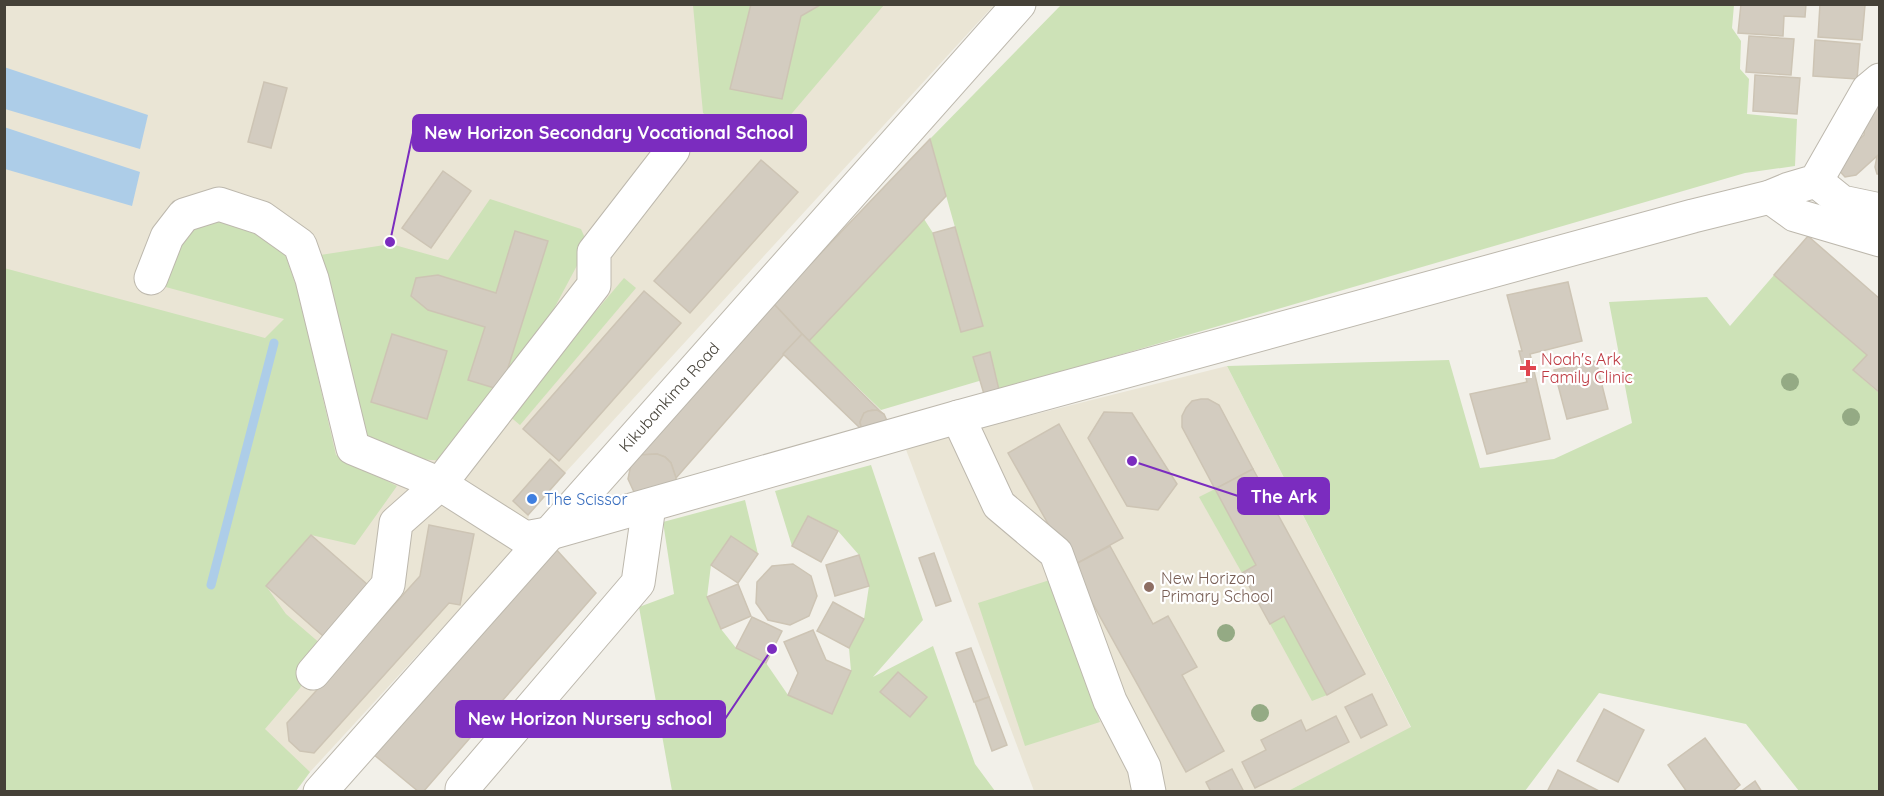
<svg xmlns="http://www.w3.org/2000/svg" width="1884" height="796" font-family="Quicksand,sans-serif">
  <rect width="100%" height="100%" fill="#f2f0e9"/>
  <g fill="#eae5d5">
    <path d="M 5,5 L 994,5 L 565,473 L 529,515 L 525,538 L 310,772 L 296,791 L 5,792 Z"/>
    <path d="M 1227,366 L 1411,728 L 1288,791 L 1034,791 L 905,447 Z"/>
  </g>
  <g fill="#cde2b7">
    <path d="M 693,5 L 884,5 L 759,152 L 703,113 Z"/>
    <path d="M 1061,5 L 1734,5 L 1732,28 L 1741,41 L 1740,69 L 1749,79 L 1747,114 L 1797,119 L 1795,166 L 1745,173 L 999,390 L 996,376 L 881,410 L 809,341 L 924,219 L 933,233 L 961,332 L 983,326 L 930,139 Z"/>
    <path d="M 490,199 L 581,229 L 588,245 L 541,333 L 447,461 L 417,459 L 360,437 L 314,256 L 391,244 L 448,260 Z"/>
    <path d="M 213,217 L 251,228 L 284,251 L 298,291 L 336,455 L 397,486 L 355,545 L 311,535 L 266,586 L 286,614 L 322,645 L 300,688 L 265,729 L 310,772 L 296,791 L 5,791 L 4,268 L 265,338 L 284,319 L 162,286 L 180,234 Z"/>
    <path d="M 1774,275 L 1867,355 L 1854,371 L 1879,393 L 1879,791 L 1799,791 L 1746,724 L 1599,693 L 1525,791 L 1288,791 L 1411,727 L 1227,366 L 1449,360 L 1480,468 L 1554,459 L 1632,423 L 1609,302 L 1707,297 L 1730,326 Z"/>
    <path d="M 624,278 L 636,288 L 520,425 L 508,415 Z"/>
    <path d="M 871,465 L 923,620 L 873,677 L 933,646 L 975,764 L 995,791 L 672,791 L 639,607 L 674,594 L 663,522 L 745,500 L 758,554 L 731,536 L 711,565 L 707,597 L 721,629 L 736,648 L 766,663 L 788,695 L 832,714 L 851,671 L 849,648 L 864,619 L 869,586 L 859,555 L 838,531 L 809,516 L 792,546 L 775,491 Z"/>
    <path d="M 1215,489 L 1256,565 L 1242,573 L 1199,497 Z"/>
    <path d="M 1053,579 L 1100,722 L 1025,746 L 978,603 Z"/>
    <path d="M 1284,616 L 1327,695 L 1312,701 L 1270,624 Z"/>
  </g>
  <g fill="#adcde8">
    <path d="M 4,67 L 148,115 L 140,149 L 5,109 Z"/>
    <path d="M 4,127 L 140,172 L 132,206 L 5,169 Z"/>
  </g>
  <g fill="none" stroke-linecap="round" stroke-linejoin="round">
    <path stroke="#adcde8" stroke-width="9" d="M 211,585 L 274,343"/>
  </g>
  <g fill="#d3ccc0" stroke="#cdc4b4" stroke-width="1.5">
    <path d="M 751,4 L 822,4 L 801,16 L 782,99 L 730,89 Z"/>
    <path d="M 1741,4 L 1806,4 L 1805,17 L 1784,16 L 1783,36 L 1738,33 Z"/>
    <path d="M 1820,4 L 1865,5 L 1862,40 L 1818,37 Z"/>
    <path d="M 1749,36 L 1794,39 L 1791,75 L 1746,72 Z"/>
    <path d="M 1815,40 L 1860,44 L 1857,79 L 1813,76 Z"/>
    <path d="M 1755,75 L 1800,78 L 1797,114 L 1753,111 Z"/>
    <path d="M 264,82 L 287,88 L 271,148 L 248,142 Z"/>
    <path d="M 1870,106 L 1880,107 L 1880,174 L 1877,174 L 1875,167 L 1877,156 L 1856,175 L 1845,177 L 1835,166 L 1839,157 L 1864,135 L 1865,114 Z"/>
    <path d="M 930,139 L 946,196 L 809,341 L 773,303 Z"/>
    <path d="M 761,160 L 798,192 L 690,313 L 654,281 Z"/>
    <path d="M 443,171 L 471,191 L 431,248 L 402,228 Z"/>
    <path d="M 955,227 L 983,326 L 961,332 L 933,233 Z"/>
    <path d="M 515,231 L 548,241 L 501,390 L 468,380 L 485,327 L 428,310 L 411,296 L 416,278 L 438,275 L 496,293 Z"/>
    <path d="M 1808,236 L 1880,299 L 1880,393 L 1853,370 L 1867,355 L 1774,275 Z"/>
    <path d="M 1568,282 L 1582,341 L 1530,354 L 1550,439 L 1487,454 L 1470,394 L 1527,382 L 1519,351 L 1522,351 L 1507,295 Z"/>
    <path d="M 644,291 L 681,323 L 559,461 L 523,429 Z"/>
    <path d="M 773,303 L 802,334 L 676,478 L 671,463 L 665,457 L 657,454 L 639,455 Z"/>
    <path d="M 392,334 L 447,351 L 427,419 L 371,402 Z"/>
    <path d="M 802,334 L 881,412 L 872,410 L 864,413 L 860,422 L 862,430 L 783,354 Z"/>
    <path d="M 990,352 L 999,390 L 984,394 L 973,357 Z"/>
    <path d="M 1596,361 L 1608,409 L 1567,419 L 1554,370 Z"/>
    <path d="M 1201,399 L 1208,399 L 1219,405 L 1253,469 L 1215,489 L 1182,427 L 1182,416 L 1186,408 L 1192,401 Z"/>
    <path d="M 877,410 L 884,414 L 888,423 L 862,430 L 860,422 L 864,413 L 868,411 Z"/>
    <path d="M 1104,412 L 1132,413 L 1177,484 L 1158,510 L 1127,506 L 1088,438 Z"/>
    <path d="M 1059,424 L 1123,538 L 1072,566 L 1008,453 Z"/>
    <path d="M 657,454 L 665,457 L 671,463 L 676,478 L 674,486 L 634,492 L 628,479 L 631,464 L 639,455 Z"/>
    <path d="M 550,459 L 565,473 L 528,515 L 513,501 Z"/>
    <path d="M 1253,469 L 1365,674 L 1327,695 L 1284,616 L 1270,624 L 1242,573 L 1256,565 L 1215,489 Z"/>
    <path d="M 808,516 L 838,531 L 821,562 L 792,546 Z"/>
    <path d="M 429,525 L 474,534 L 460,605 L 449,603 L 314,753 L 300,751 L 289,741 L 287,723 L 420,576 Z"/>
    <path d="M 311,535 L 368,585 L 323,636 L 266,586 Z"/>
    <path d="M 731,536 L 758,554 L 738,583 L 711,565 Z"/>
    <path d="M 1110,546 L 1153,624 L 1168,616 L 1197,667 L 1182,675 L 1224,751 L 1186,772 L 1072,566 Z"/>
    <path d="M 554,547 L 596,593 L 423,792 L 419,792 L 367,749 Z"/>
    <path d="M 934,553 L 951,601 L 936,606 L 919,558 Z"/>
    <path d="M 859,555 L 869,586 L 835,596 L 826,565 Z"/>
    <path d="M 793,564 L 811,576 L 817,596 L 809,616 L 790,625 L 768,620 L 756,603 L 757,582 L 772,566 Z"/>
    <path d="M 738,584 L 751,616 L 721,629 L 707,597 Z"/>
    <path d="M 833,602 L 864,619 L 849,648 L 817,631 Z"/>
    <path d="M 752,617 L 782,631 L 766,663 L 736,648 Z"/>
    <path d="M 813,630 L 826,660 L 851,671 L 832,714 L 788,695 L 798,673 L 784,642 Z"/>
    <path d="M 971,648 L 989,697 L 974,702 L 956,653 Z"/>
    <path d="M 898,672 L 927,697 L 910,717 L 880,692 Z"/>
    <path d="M 1372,694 L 1387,725 L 1361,738 L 1345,707 Z"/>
    <path d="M 989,697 L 1007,745 L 992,751 L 975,702 Z"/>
    <path d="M 1604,709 L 1644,730 L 1618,782 L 1577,761 Z"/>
    <path d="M 1336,716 L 1349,742 L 1255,788 L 1242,762 L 1266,750 L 1261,740 L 1301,720 L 1306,731 Z"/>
    <path d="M 1705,738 L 1740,785 L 1732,792 L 1687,792 L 1668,765 Z"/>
    <path d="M 1232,769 L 1244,792 L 1211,792 L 1206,782 Z"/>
    <path d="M 1558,770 L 1599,791 L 1547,792 Z"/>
    <path d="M 1755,781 L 1762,792 L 1740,792 Z"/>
  </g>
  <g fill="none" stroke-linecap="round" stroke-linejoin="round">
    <g stroke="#bdb8ad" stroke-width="35">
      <g id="minor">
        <path d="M 1816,181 L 1842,202 L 1880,210"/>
        <path d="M 1770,197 L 1795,215 L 1880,240"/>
        <path d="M 151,278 L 167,237 L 184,215 L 219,204 L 262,218 L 300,245 L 312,279 L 353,448 L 440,484 L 594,285 L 594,252 L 673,150"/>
        <path d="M 958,417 L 999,505 L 1056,553 L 1110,701 L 1144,767 L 1149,792"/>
        <path d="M 313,673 L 388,585 L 396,523 L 440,484 L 525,538 L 547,534 L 958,417 L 1693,216 L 1770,197 L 1789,189 L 1816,181 L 1868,90 L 1880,80"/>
        <path d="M 320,792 L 1019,4"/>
        <path d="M 462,792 L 462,789 L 638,583 L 649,506"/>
      </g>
    </g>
    <use href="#minor" stroke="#fff" stroke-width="33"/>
  </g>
  <g fill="#94aa84">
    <circle cx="1790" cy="382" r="9"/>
    <circle cx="1851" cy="417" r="9"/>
    <circle cx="1226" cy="633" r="9"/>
    <circle cx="1260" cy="713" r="9"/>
  </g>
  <path fill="#e0444e" stroke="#fff" stroke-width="2" d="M1525 359h6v6h6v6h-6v6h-6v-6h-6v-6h6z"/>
  <circle fill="#3f7fe0" stroke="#fff" stroke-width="2" cx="532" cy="499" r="6"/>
  <circle fill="#8d6e63" stroke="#fff" stroke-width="2" cx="1149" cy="587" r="6"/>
  <g text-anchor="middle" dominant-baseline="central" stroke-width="4.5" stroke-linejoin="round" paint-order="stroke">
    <g font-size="16" fill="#be3a42" stroke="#fff" text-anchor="start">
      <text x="1541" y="359">Noah's Ark<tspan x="1541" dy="18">Family Clinic</tspan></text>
    </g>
    <g font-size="16" fill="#454138" stroke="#fff">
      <text transform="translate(669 397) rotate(-48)">Kikubankima Road</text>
    </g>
    <g font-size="16" fill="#366cbe" stroke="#fff" text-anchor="start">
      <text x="544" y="499">The Scissor</text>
    </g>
    <g font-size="16" fill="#785e54" stroke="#fff" text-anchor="start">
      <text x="1161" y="578">New Horizon<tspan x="1161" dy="18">Primary School</tspan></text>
    </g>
  </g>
  <path fill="none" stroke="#7b2cbf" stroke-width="2" d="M390 242L413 133M1132 461L1238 496M772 649L725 719"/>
  <g fill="#7b2cbf" stroke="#fff" stroke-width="2">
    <circle cx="390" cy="242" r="6"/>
    <circle cx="1132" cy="461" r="6"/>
    <circle cx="772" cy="649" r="6"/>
  </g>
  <g fill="#7b2cbf" stroke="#7b2cbf" stroke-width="2">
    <rect x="413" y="115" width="393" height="36" rx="6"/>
    <rect x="1238" y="478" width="91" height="36" rx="6"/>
    <rect x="456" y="701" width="269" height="36" rx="6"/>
  </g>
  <g font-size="18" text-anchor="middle" font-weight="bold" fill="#fff">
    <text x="609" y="139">New Horizon Secondary Vocational School</text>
    <text x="1284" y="503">The Ark</text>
    <text x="590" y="725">New Horizon Nursery school</text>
  </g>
  <rect width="1884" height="796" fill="none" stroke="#454138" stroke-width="12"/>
</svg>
